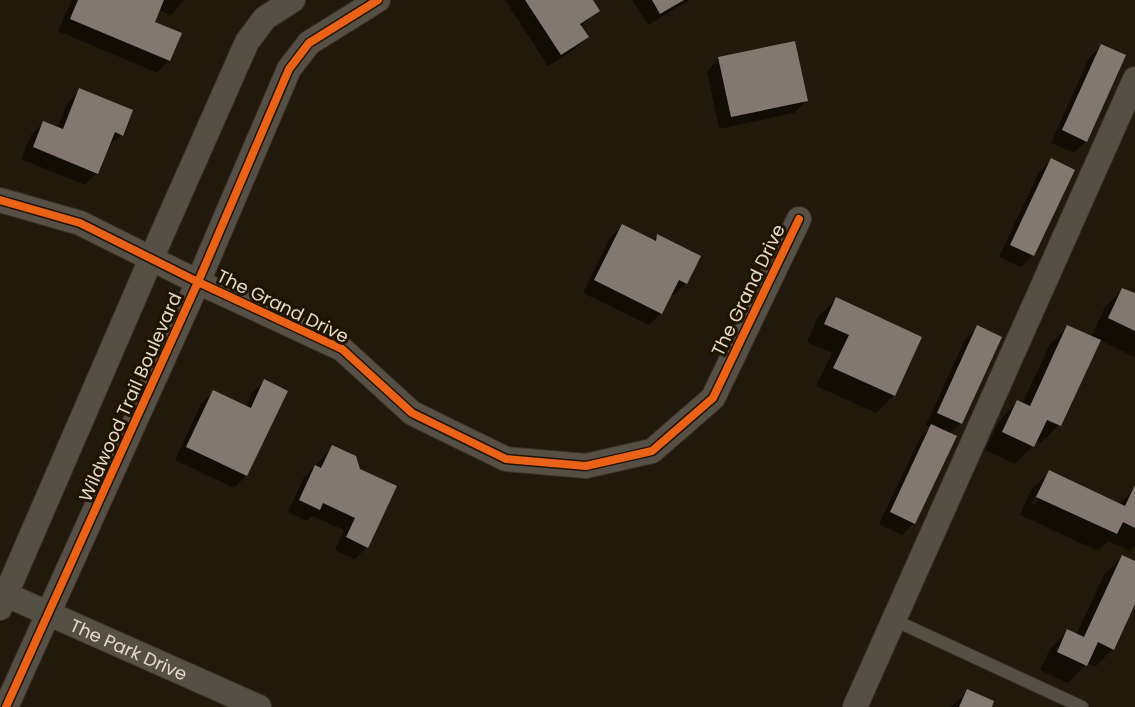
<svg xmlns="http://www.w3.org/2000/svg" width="1135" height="707" font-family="Poppins,sans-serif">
  <rect width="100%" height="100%" fill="#21190b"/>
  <g fill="#0007" fill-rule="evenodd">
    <path d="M 72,0 L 184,0 L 171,15 L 158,10 L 153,22 L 169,60 L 157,73 L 58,31 Z"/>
    <path d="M 505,0 L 591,0 L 598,11 L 580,27 L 587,37 L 575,49 L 548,66 Z"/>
    <path d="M 632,0 L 690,0 L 648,25 Z"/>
    <path d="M 1101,46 L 1086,141 L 1074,153 L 1051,143 L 1089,58 Z"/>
    <path d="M 719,58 L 806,101 L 794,113 L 719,129 L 707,71 Z"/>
    <path d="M 80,90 L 122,135 L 108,146 L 97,173 L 85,185 L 21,159 L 31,135 L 43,123 L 57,128 L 68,102 Z"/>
    <path d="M 1051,160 L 1033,255 L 1021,267 L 999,257 L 1039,172 Z"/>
    <path d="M 622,226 L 652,241 L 657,236 L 686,283 L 674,295 L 670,294 L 661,313 L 649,325 L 583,293 L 610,238 Z"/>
    <path d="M 1123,289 L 1135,295 L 1135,357 L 1099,340 L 1059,425 L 1041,443 L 1036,441 L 1033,446 L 1015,464 L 985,450 L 1000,420 L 1017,402 L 1022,404 L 1050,344 L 1068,327 L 1091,337 L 1105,307 Z"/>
    <path d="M 836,299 L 920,338 L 894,395 L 876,413 L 816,386 L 832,353 L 807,342 L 818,317 Z"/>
    <path d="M 978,327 L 961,423 L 949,434 L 914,523 L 902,535 L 879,524 L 920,438 L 931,427 L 926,425 L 965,339 Z"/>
    <path d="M 264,381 L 246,476 L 234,488 L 175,460 L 201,404 L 213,392 L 246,407 L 252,393 Z"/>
    <path d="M 332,447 L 367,547 L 355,559 L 335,550 L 344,530 L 312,516 L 307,521 L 288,512 L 303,479 Z"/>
    <path d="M 1049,472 L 1119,504 L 1135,489 L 1135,546 L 1130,551 L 1108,541 L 1098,551 L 1020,515 L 1031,490 ZM 1037,492 L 1041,492 L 1035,504 L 1032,503 Z"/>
    <path d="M 1122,557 L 1135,563 L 1135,601 L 1113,649 L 1095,667 L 1087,663 L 1068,683 L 1040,670 L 1050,649 L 1068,631 L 1076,635 L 1104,575 Z"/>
    <path d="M 968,691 L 990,707 L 951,707 Z"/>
  </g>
  <g fill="#837870">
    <path d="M 78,0 L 164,0 L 155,22 L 182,33 L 170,61 L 70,19 Z"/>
    <path d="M 525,0 L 593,0 L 600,11 L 580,24 L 589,37 L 561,55 Z"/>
    <path d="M 652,0 L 684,0 L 660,14 Z"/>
    <path d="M 795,41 L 808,101 L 731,117 L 718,57 Z"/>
    <path d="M 1101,44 L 1126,55 L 1087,142 L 1062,130 Z"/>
    <path d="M 79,88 L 133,110 L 123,136 L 115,132 L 98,174 L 33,147 L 43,121 L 63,129 Z"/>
    <path d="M 1051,158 L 1075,170 L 1034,256 L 1010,245 Z"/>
    <path d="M 622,224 L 656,241 L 657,234 L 701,256 L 687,284 L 679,280 L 662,314 L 594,280 Z"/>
    <path d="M 1122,288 L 1135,293 L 1135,331 L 1108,318 Z"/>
    <path d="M 836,297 L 922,337 L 895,396 L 833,368 L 849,335 L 824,324 Z"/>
    <path d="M 977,325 L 1002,337 L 962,424 L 937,413 Z"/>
    <path d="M 1067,325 L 1101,340 L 1061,426 L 1047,420 L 1034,447 L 1002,432 L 1017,400 L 1030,406 Z"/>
    <path d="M 264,379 L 288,391 L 247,476 L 186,447 L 213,390 L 251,408 Z"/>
    <path d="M 931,424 L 957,436 L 915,524 L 890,512 Z"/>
    <path d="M 332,445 L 356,456 L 360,469 L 397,486 L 368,548 L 346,537 L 355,518 L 323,503 L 320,510 L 299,500 L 315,465 L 321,468 Z"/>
    <path d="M 1049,470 L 1125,506 L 1135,485 L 1135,528 L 1123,522 L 1117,534 L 1036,497 Z"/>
    <path d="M 1122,555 L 1135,561 L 1135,604 L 1114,650 L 1098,642 L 1087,666 L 1057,652 L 1067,629 L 1084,637 Z"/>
    <path d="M 967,689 L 994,701 L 992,707 L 959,707 Z"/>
  </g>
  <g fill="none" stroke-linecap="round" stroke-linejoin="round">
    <g stroke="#3a342b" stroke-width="14">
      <path id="service" d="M 894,620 L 1082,707"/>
    </g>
    <g stroke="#3a342b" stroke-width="26">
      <g id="minor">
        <path d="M 0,200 L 80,223 L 198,282 L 342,349 L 412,413 L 506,459 L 586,466 L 652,451 L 713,398 L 799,219"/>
        <path id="s1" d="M 0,592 L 259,707"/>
        <path d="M 0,608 L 151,259 L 247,42 L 265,18 L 293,0"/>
        <path d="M 6,707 L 198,282 L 289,69 L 309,43 L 378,0"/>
        <path d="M 855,707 L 1135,79"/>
      </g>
    </g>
    <use href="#service" stroke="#564f45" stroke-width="12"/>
    <use href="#minor" stroke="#564f45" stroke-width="24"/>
    <g stroke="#201300" stroke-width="11">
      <g id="cycleway">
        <path d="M 0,200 L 80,223 L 198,282 L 342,349 L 412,413 L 506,459 L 586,466 L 652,451 L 713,398 L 799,219"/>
        <path d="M 6,707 L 198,282 L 289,69 L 309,43 L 378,0"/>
      </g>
    </g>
    <use href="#cycleway" stroke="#ea6118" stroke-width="8"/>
  </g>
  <g text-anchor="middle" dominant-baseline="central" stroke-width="6" stroke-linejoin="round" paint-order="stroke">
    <g font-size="18" fill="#e3dacb" stroke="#201300">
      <text transform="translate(748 290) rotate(-64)">The Grand Drive</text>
      <text transform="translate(283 306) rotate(26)">The Grand Drive</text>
      <text transform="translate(130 397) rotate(-66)">Wildwood Trail Boulevard</text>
      <text stroke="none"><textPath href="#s1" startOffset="141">The Park Drive</textPath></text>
    </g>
  </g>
</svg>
